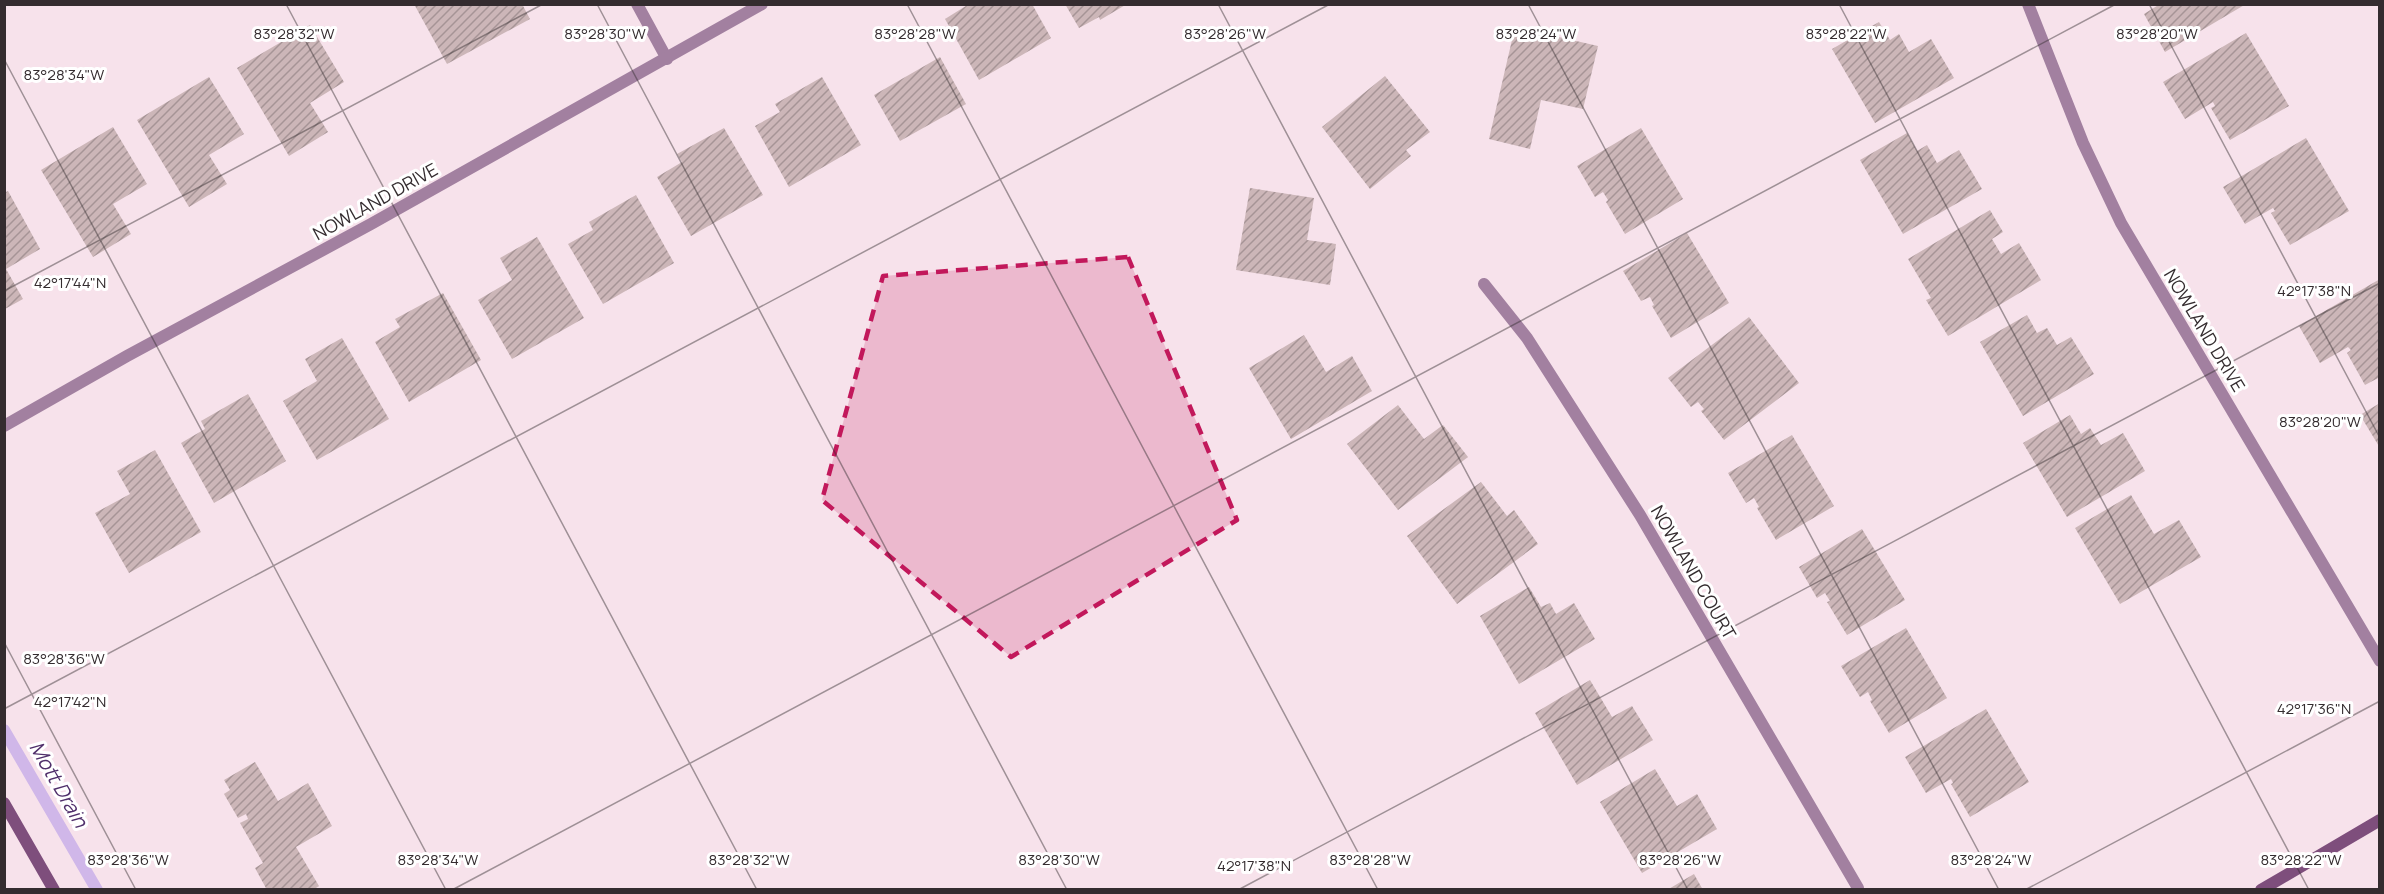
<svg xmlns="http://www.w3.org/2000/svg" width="2384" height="894" font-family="Manrope,sans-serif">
  <defs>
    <pattern id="building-hatch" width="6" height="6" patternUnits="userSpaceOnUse" patternTransform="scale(1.5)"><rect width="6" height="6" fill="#ccb6b8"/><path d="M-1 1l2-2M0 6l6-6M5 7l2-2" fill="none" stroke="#a69496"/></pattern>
  </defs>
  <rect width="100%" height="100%" fill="#f7e2eb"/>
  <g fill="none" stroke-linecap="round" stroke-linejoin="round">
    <path stroke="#d0b7e9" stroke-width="12" d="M 4,730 L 97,890"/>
  </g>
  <g fill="url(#building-hatch)">
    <path d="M 414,4 L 522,4 L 530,19 L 447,64 Z"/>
    <path d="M 969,4 L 1032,4 L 1051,38 L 979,80 L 945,19 Z"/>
    <path d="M 1065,4 L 1127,4 L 1100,20 L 1099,17 L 1079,28 Z"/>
    <path d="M 2160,4 L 2246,4 L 2165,52 L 2144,14 Z"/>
    <path d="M 1879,22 L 1890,40 L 1899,34 L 1909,52 L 1931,39 L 1954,78 L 1875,123 L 1832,49 Z"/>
    <path d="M 310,25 L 344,82 L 310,103 L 328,132 L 289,156 L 237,68 Z"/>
    <path d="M 1515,27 L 1598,46 L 1583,109 L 1541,100 L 1530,149 L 1489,139 Z"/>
    <path d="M 2246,33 L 2289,106 L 2230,140 L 2211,108 L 2215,106 L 2213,102 L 2185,119 L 2163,82 Z"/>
    <path d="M 940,57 L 966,104 L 900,141 L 874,95 Z"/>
    <path d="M 1385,76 L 1430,132 L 1406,150 L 1411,156 L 1370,189 L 1322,127 Z"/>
    <path d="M 209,77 L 244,134 L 209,155 L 227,184 L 189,207 L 137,120 Z"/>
    <path d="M 822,77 L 861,145 L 789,187 L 755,126 L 780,112 L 775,104 Z"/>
    <path d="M 113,127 L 147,184 L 113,204 L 131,234 L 93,257 L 41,170 Z"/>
    <path d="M 724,128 L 763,195 L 691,236 L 657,177 L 682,162 L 677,154 Z"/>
    <path d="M 1641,128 L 1683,199 L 1625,234 L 1606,202 L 1608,200 L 1603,192 L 1595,197 L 1577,166 Z"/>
    <path d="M 1907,133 L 1917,151 L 1927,145 L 1937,163 L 1959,150 L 1982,189 L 1903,234 L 1860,160 Z"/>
    <path d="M 2306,138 L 2349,211 L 2290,245 L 2271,213 L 2275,211 L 2273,208 L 2245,224 L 2223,187 Z"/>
    <path d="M 1250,188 L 1314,198 L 1307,240 L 1336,244 L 1330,285 L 1236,270 Z"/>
    <path d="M 8,191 L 40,249 L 6,269 L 23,299 L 5,309 L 4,193 Z"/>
    <path d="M 636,195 L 674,263 L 603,304 L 568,244 L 593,230 L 589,222 Z"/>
    <path d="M 1990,210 L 2003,232 L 1992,239 L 2001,254 L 2019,243 L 2041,280 L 1948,336 L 1926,300 L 1931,298 L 1908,259 Z"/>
    <path d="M 1687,233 L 1729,303 L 1671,338 L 1652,306 L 1654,305 L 1650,297 L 1641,301 L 1623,271 Z"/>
    <path d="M 537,237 L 584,318 L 512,359 L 478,300 L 512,280 L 500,258 Z"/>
    <path d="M 2380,279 L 2380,377 L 2365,385 L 2347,353 L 2351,350 L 2348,347 L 2320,363 L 2299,326 Z"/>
    <path d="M 443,293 L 481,360 L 409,402 L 375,342 L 400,327 L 395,319 Z"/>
    <path d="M 2027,315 L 2037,333 L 2047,328 L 2057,345 L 2071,337 L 2094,374 L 2023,416 L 1980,342 Z"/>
    <path d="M 1749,317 L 1799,383 L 1724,440 L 1701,411 L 1704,409 L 1698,402 L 1691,407 L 1668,378 Z"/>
    <path d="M 1304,335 L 1326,372 L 1352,356 L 1372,391 L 1291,439 L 1249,368 Z"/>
    <path d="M 342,338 L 389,419 L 317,460 L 283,401 L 317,381 L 305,359 Z"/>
    <path d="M 248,394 L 286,461 L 214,503 L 181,443 L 205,429 L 201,421 Z"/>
    <path d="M 2380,403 L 2380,448 L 2360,415 Z"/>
    <path d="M 1398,405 L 1424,439 L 1443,425 L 1468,457 L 1398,510 L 1347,444 Z"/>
    <path d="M 2070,415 L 2081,434 L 2090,428 L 2101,445 L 2123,433 L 2145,471 L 2067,517 L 2023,443 Z"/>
    <path d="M 1792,435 L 1834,506 L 1776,540 L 1757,508 L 1759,507 L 1754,498 L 1746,503 L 1728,473 Z"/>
    <path d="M 155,450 L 201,532 L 129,573 L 95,513 L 130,494 L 117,471 Z"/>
    <path d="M 1481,482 L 1507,516 L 1514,510 L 1538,544 L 1457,604 L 1407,536 Z"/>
    <path d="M 2131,495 L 2154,534 L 2179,520 L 2201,557 L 2120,604 L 2075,528 Z"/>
    <path d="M 1862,529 L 1905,600 L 1847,635 L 1827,602 L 1830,601 L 1825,593 L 1817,598 L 1799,567 Z"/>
    <path d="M 1529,587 L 1541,607 L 1550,603 L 1556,614 L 1574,603 L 1595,639 L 1519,684 L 1480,616 Z"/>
    <path d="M 1906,628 L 1947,698 L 1889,733 L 1870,701 L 1872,700 L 1868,692 L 1860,697 L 1841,666 Z"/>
    <path d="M 1590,680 L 1612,717 L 1632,706 L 1653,740 L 1577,785 L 1535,713 Z"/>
    <path d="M 1986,709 L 2029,782 L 1970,817 L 1951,784 L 1953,783 L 1951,779 L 1926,793 L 1905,757 Z"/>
    <path d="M 255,762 L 278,801 L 308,783 L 332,826 L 296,847 L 319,886 L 313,890 L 267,890 L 255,868 L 263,863 L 240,823 L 248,819 L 246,814 L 238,818 L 224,794 L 230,790 L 224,780 Z"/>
    <path d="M 1655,769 L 1677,806 L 1697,794 L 1717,829 L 1642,873 L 1600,802 Z"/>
    <path d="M 1694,874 L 1703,890 L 1667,890 Z"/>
  </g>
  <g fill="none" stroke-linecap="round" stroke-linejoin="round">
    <g stroke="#a280a0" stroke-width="12">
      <path d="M 637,4 L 667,59"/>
      <path d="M 2028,4 L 2083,143 L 2121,223 L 2380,661"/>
      <path d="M 1484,284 L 1527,338 L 1640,515 L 1858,888"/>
      <path d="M 4,426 L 127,356 L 371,224 L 762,4"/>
    </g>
    <g stroke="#7e4e7c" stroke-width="12">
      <path d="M 4,803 L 54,890"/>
      <path d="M 2261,890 L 2380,820"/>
    </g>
  </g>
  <path fill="#c2185b" fill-opacity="0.2" stroke="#c2185b" stroke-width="4.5" stroke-dasharray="12 8" stroke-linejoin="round" d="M 1128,257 L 1237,520 L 1011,657 L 822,500 L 883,276 Z"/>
  <path fill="none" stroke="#342c2f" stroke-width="1.5" stroke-opacity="0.45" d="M 286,4 L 757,890M 597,4 L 1067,890M 907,4 L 1378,890M 1218,4 L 1688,890M 1528,4 L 1999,890M 1839,4 L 2309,890M 2149,4 L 2380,438M 4,59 L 446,890M 4,291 L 543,4M 4,642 L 136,890M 4,709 L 1330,4M 452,890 L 2116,4M 1238,890 L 2380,283M 2025,890 L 2380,701"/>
  <g text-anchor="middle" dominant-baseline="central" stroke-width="6" stroke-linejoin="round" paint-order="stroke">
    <g font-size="18" fill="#342c2f" stroke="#fff">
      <text transform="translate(375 201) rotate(-29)">NOWLAND DRIVE</text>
      <text transform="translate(2205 330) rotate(59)">NOWLAND DRIVE</text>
      <text transform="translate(1694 572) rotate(60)">NOWLAND COURT</text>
    </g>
    <g font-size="20" font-style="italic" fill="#502f6b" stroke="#fff">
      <text transform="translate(59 784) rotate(60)">Mott Drain</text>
    </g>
  </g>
  <g font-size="15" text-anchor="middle" fill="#342c2f" stroke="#fff" stroke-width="6" stroke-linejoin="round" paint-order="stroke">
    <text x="294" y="39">83°28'32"W</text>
    <text x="605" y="39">83°28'30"W</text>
    <text x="915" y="39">83°28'28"W</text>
    <text x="1225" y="39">83°28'26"W</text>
    <text x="1536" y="39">83°28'24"W</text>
    <text x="1846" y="39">83°28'22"W</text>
    <text x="2157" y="39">83°28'20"W</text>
    <text x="64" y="80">83°28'34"W</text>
    <text x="70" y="288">42°17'44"N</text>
    <text x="2314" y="296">42°17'38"N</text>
    <text x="2320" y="427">83°28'20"W</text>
    <text x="64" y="664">83°28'36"W</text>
    <text x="70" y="707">42°17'42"N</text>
    <text x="2314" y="714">42°17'36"N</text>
    <text x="128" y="865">83°28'36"W</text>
    <text x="438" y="865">83°28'34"W</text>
    <text x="749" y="865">83°28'32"W</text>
    <text x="1059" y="865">83°28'30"W</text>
    <text x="1370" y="865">83°28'28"W</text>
    <text x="1680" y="865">83°28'26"W</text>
    <text x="1991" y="865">83°28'24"W</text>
    <text x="2301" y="865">83°28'22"W</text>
    <text x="1254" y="871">42°17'38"N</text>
  </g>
  <rect width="2384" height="894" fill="none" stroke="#342c2f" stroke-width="12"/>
</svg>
